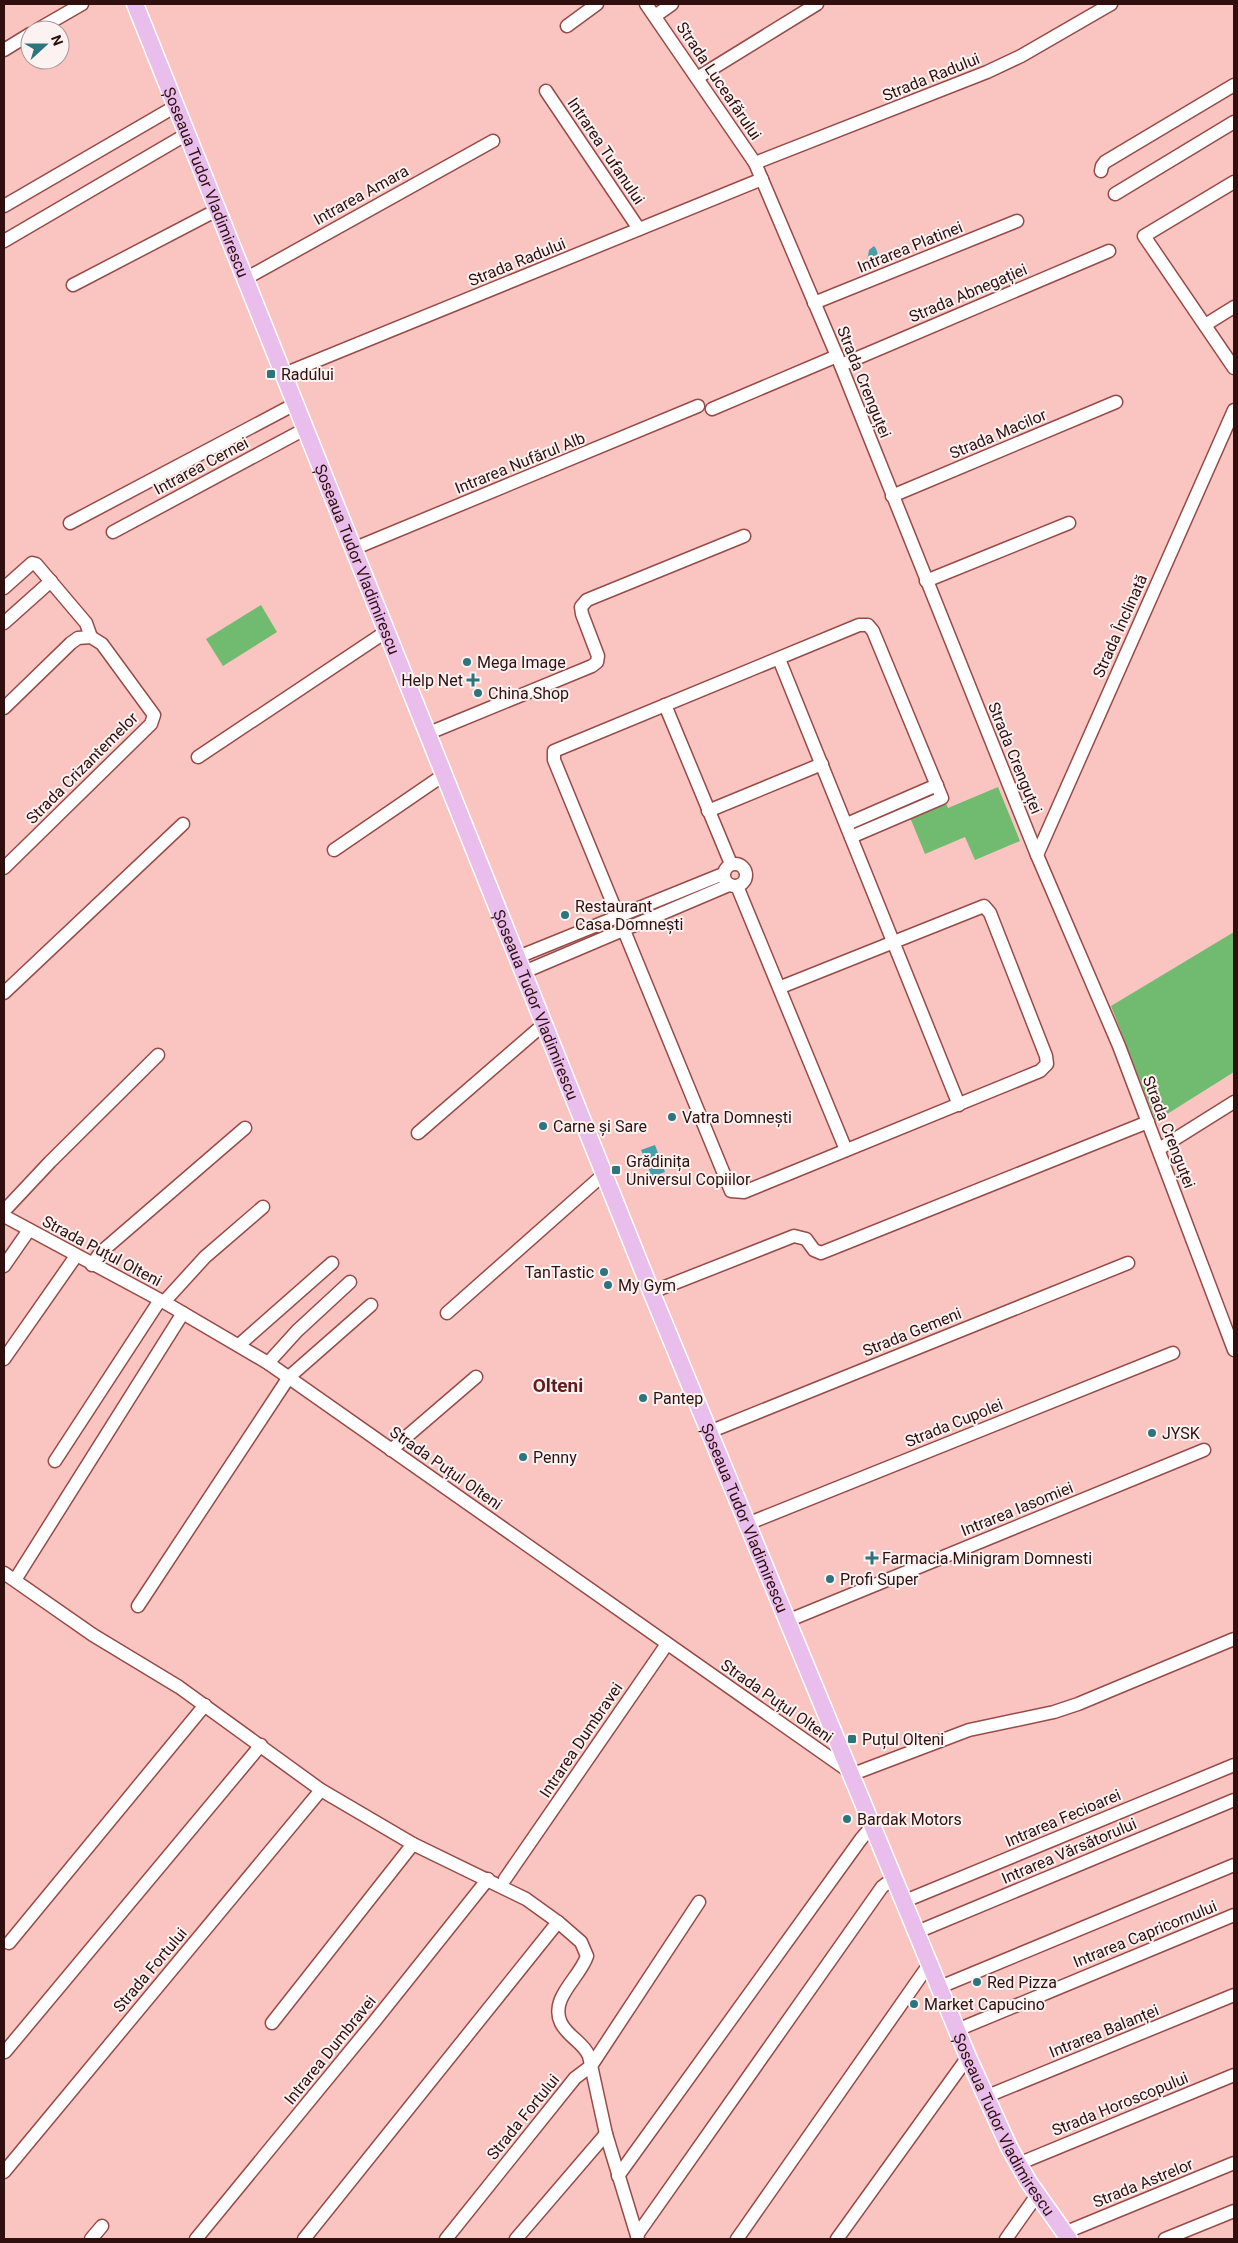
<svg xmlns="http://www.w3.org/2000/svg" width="1238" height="2243" font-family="Roboto,sans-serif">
  <rect width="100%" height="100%" fill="#fac5c0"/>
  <g fill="#71bb71">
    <path d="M 261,605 L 277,632 L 223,666 L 206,639 Z"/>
    <path d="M 998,787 L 1020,841 L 975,860 L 965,837 L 925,854 L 909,815 L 945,800 L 948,808 Z"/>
    <path d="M 1234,932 L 1234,1072 L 1156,1121 L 1111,1006 Z"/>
  </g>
  <g fill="#459fa8">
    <path d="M 874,246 C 880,252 878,263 871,268 L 866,268 L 869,250 Z"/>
    <path d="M 655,1145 L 665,1172 L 652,1177 L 641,1150 Z"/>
  </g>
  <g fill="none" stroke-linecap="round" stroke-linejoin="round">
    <g stroke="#974b48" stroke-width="15">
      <g id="minor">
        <path d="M 646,4 L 755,163 L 837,356 L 1037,855 L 1119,1046 L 1234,1350"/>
        <path d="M 655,16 L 672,4"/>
        <path d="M 567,26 L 597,4"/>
        <path d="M 37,30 L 82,4"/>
        <path d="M 4,50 L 30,34"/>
        <path d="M 697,78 L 817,4"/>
        <path d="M 546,91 L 639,229"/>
        <path d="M 755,163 L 987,72 L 1021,56 L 1111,4"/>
        <path d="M 1101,171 L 1102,166 L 1105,162 L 1234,85"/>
        <path d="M 1234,182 L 1144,236 L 1234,368"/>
        <path d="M 1115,194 L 1234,122"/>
        <path d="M 4,206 L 176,106"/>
        <path d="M 4,241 L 187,134"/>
        <path d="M 245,279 L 493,141"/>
        <path d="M 73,285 L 217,210"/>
        <path d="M 814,303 L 1017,221"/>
        <path d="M 1205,325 L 1234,307"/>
        <path d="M 841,365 L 1109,251"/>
        <path d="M 284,374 L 762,179"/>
        <path d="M 712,409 L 837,356"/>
        <path d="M 892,496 L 1116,402"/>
        <path d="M 70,523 L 295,404"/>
        <path d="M 113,532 L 305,429"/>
        <path d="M 353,549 L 698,406"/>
        <path d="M 926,581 L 1069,523"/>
        <path d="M 4,588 L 32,563 L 36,564 L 86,623 L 91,637"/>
        <path d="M 4,623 L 51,581"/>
        <path d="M 779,659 L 959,1105"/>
        <path d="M 665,705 L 731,864"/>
        <path d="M 4,708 L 71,643 L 78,638 L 91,637 L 102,644 L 154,715 L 151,724 L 4,868"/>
        <path d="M 429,733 L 592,666 L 597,662 L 598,656 L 582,614 L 581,607 L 587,600 L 744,536"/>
        <path d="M 198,757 L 387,631"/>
        <path d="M 708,811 L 822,764"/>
        <path d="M 847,824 L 937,785"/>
        <path d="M 334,850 L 445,774"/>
        <path d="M 1037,855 L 1234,410"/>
        <circle cx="735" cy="875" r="11"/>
        <path d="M 737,886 L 846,1150"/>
        <path d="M 518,957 L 723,874"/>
        <path d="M 524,972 L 729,885"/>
        <path d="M 781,987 L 984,906 L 990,913 L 1046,1056 L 1047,1064 L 1040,1071 L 744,1192 L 731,1191 L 554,760 L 554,751 L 859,625 L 868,625 L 873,631 L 942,798 L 851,837"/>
        <path d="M 4,993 L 183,824"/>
        <path d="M 418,1133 L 544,1024"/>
        <path d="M 1159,1149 L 1234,1102"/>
        <path d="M 4,1211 L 50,1162 L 158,1055"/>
        <path d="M 4,1216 L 164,1302 L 268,1363 L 853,1774 L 969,1730 L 1054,1712 L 1078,1704 L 1234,1639"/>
        <path d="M 92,1265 L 100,1253 L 245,1128"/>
        <path d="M 4,1266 L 29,1230"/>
        <path d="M 652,1292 L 794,1236 L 806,1239 L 814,1250 L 821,1253 L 1148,1122"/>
        <path d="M 164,1302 L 205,1257 L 263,1207"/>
        <path d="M 447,1313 L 604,1174"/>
        <path d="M 239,1345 L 332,1263"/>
        <path d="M 4,1359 L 76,1256"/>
        <path d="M 268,1363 L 297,1331 L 350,1282"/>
        <path d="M 709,1432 L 1128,1263"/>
        <path d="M 391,1450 L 476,1377"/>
        <path d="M 55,1461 L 160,1300"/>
        <path d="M 747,1524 L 1173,1353"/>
        <path d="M 4,1573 L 93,1635 L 179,1687 L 321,1790 L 413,1844 L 526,1899 L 558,1922 L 581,1942 L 587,1956 C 580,1978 549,1998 561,2023 C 568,2037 583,2042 589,2056 L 606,2134 L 638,2239"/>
        <path d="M 15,1580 L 183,1313"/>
        <path d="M 138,1606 L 289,1377 L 371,1305"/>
        <path d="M 787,1621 L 1204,1450"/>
        <path d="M 505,1879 L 667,1644"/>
        <path d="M 905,1901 L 1234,1765"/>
        <path d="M 917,1932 L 1234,1800"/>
        <path d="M 9,1943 L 205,1705"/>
        <path d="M 940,1987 L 1234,1865"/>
        <path d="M 272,2023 L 413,1844"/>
        <path d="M 957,2030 L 1234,1915"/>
        <path d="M 5,2052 L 261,1745"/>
        <path d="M 985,2097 L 1234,1995"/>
        <path d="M 1018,2164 L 1234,2075"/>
        <path d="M 4,2172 L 321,1790"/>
        <path d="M 618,2176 L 861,1839 L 873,1825"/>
        <path d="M 1064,2233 L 1234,2163"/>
        <path d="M 637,2235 L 882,1887 L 895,1877"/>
        <path d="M 91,2239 L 102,2226"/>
        <path d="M 196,2239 L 374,2022 L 488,1879"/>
        <path d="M 304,2239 L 558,1922"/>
        <path d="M 446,2239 L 575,2078 L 591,2066 L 699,1902"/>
        <path d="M 516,2239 L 606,2134"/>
        <path d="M 737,2239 L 930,1963"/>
        <path d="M 837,2239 L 968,2057"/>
        <path d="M 1006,2239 L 1037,2195"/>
        <path d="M 1165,2239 L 1234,2211"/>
      </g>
    </g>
    <g stroke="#fff" stroke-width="19">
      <g id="major">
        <path id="s1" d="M 135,4 L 653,1296 L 968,2057 L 1009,2147 L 1028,2181 L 1069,2239"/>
      </g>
    </g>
    <use href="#minor" stroke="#fff" stroke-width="12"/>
    <use href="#major" stroke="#e9beec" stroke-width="16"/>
  </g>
  <g fill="#2c757c" stroke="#fbf2f1" stroke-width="2">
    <rect x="266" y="369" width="10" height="10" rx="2.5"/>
    <circle cx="467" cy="662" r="5"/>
    <path d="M470.5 672.5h5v5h5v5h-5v5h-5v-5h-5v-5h5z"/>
    <circle cx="478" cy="693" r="5"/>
    <circle cx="565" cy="915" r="5"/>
    <circle cx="672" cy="1117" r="5"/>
    <circle cx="543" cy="1126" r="5"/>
    <rect x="611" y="1165" width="10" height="10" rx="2.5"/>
    <circle cx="604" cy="1272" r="5"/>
    <circle cx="608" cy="1285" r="5"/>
    <circle cx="643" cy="1398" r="5"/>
    <circle cx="1152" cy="1433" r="5"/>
    <circle cx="523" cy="1457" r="5"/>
    <path d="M869.5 1550.5h5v5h5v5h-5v5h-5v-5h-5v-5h5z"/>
    <circle cx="830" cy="1579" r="5"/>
    <rect x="847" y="1734" width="10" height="10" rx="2.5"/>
    <circle cx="847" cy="1819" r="5"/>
    <circle cx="977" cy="1982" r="5"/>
    <circle cx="914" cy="2004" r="5"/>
  </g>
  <g text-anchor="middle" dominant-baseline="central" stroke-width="4" stroke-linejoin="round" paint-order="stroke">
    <g font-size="16" fill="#2f100f" stroke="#fbf2f1">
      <text transform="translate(931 77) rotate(-22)">Strada Radului</text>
      <text transform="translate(719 81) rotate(56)">Strada Luceafărului</text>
      <text transform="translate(606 151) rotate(56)">Intrarea Tufanului</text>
      <text stroke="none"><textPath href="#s1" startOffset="192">Șoseaua Tudor Vladimirescu</textPath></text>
      <text transform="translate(361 195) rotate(-29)">Intrarea Amara</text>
      <text transform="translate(910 247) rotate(-22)">Intrarea Platinei</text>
      <text transform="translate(517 262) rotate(-22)">Strada Radului</text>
      <text transform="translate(968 293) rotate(-23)">Strada Abnegației</text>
      <text transform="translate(864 382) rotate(68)">Strada Crenguței</text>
      <text transform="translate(998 434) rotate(-23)">Strada Macilor</text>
      <text transform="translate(520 463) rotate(-22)">Intrarea Nufărul Alb</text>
      <text transform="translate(201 466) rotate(-28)">Intrarea Cernei</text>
      <text stroke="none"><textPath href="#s1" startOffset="598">Șoseaua Tudor Vladimirescu</textPath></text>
      <text transform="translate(1120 626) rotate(-66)">Strada Înclinată</text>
      <text transform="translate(1015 758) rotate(68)">Strada Crenguței</text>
      <text transform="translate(82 768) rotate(-45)">Strada Crizantemelor</text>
      <text stroke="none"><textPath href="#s1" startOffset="1078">Șoseaua Tudor Vladimirescu</textPath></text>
      <text transform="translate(1169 1132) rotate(69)">Strada Crenguței</text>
      <text transform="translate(102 1251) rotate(28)">Strada Puțul Olteni</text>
      <text transform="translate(912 1332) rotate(-22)">Strada Gemeni</text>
      <text transform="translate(954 1423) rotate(-22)">Strada Cupolei</text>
      <text transform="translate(446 1468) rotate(35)">Strada Puțul Olteni</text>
      <text transform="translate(1017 1509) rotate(-22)">Intrarea Iasomiei</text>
      <text stroke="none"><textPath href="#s1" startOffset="1632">Șoseaua Tudor Vladimirescu</textPath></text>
      <text transform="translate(777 1701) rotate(35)">Strada Puțul Olteni</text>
      <text transform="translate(581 1740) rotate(-56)">Intrarea Dumbravei</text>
      <text transform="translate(1063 1818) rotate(-23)">Intrarea Fecioarei</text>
      <text transform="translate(1069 1851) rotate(-23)">Intrarea Vărsătorului</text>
      <text transform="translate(1145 1934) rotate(-22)">Intrarea Capricornului</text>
      <text transform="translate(150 1970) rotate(-50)">Strada Fortului</text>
      <text transform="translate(1104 2031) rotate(-22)">Intrarea Balanței</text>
      <text transform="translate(330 2050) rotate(-51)">Intrarea Dumbravei</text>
      <text transform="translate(1120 2104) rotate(-22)">Strada Horoscopului</text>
      <text transform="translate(523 2117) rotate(-51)">Strada Fortului</text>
      <text stroke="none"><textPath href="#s1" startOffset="2292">Șoseaua Tudor Vladimirescu</textPath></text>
      <text transform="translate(1143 2183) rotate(-22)">Strada Astrelor</text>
    </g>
    <g font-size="16" fill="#2f100f" stroke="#fbf2f1" text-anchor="start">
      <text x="281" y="374">Radului</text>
      <text x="477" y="662">Mega Image</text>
      <text x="463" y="680" text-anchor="end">Help Net</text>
      <text x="488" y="693">China Shop</text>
      <text x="575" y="906">Restaurant<tspan x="575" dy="18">Casa Domnești</tspan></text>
      <text x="682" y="1117">Vatra Domnești</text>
      <text x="553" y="1126">Carne și Sare</text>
      <text x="626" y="1161">Grădinița<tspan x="626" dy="18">Universul Copiilor</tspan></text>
      <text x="594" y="1272" text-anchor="end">TanTastic</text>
      <text x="618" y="1285">My Gym</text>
      <text x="653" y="1398">Pantep</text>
      <text x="1162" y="1433">JYSK</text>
      <text x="533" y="1457">Penny</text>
      <text x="882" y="1558">Farmacia Minigram Domnesti</text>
      <text x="840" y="1579">Profi Super</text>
      <text x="862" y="1739">Puțul Olteni</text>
      <text x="857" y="1819">Bardak Motors</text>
      <text x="987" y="1982">Red Pizza</text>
      <text x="924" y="2004">Market Capucino</text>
    </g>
    <g font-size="19" font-weight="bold" fill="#621c1c" stroke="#fbf2f1">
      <text x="558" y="1385">Olteni</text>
    </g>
  </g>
  <rect width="1238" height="2243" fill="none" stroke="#2f100f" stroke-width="10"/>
  <g transform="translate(45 45) rotate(69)"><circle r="24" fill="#fbf2f1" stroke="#a99897"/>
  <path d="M0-4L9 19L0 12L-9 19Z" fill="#2c757c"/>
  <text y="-8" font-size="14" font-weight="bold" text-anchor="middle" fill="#2f100f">N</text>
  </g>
</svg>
